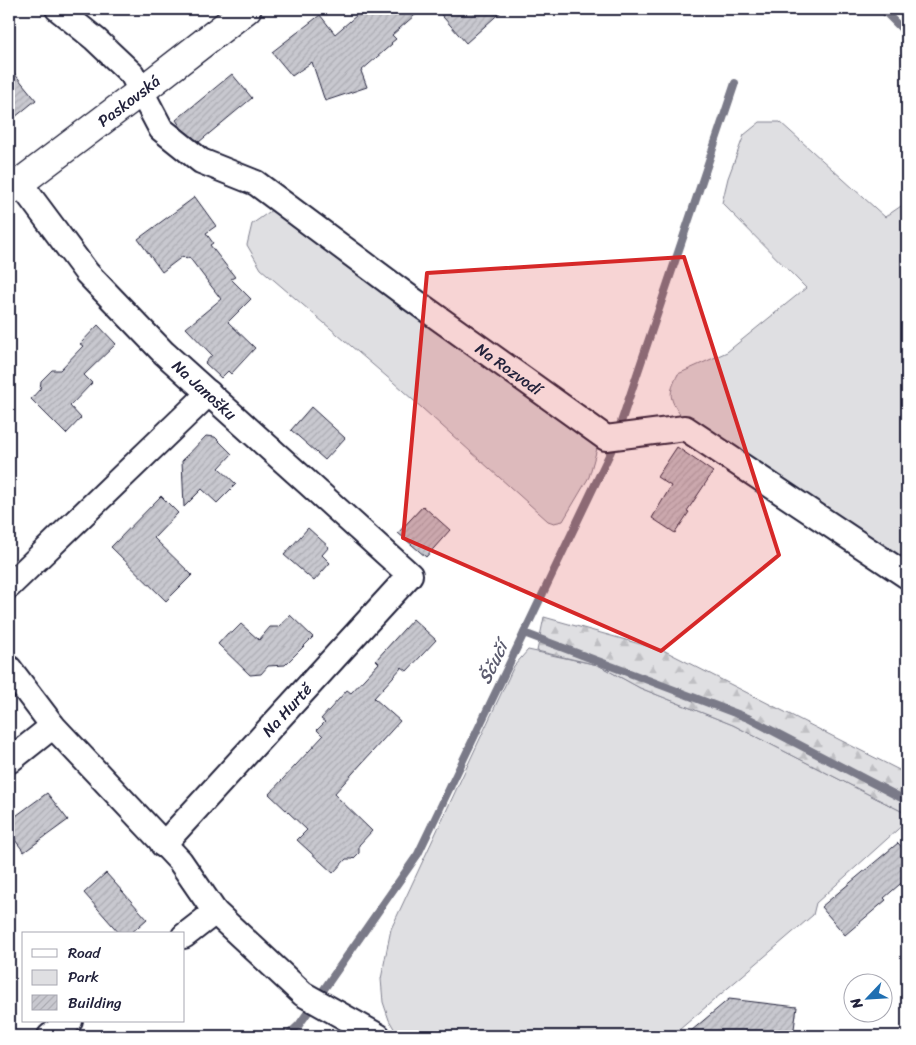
<svg xmlns="http://www.w3.org/2000/svg" width="916" height="1045" font-family="Sriracha,sans-serif">
  <defs>
    <pattern id="forest-firs" width="22" height="20" patternUnits="userSpaceOnUse" patternTransform="scale(1.25)"><rect width="22" height="20" fill="#dfdfe2"/><path d="M5 1l3.5 6h-7zM16 11l3.5 6h-7z" fill="#bfbfc3"/></pattern>
    <pattern id="building-hatch" width="6" height="6" patternUnits="userSpaceOnUse" patternTransform="scale(1.25)"><rect width="6" height="6" fill="#c8c8cf"/><path d="M-1 1l2-2M0 6l6-6M5 7l2-2" fill="none" stroke="#acacb3"/></pattern>
  </defs>
  <rect width="100%" height="100%" fill="#fff"/>
  <filter id="ink" filterUnits="userSpaceOnUse"><feTurbulence type="fractalNoise" baseFrequency=".02" numOctaves="2"/><feDisplacementMap in="SourceGraphic" scale="10" xChannelSelector="R" yChannelSelector="G"/><feConvolveMatrix kernelMatrix="1 2 1 2 8 2 1 2 1" color-interpolation-filters="sRGB"/></filter>
  <g filter="url(#ink)">
    <g fill="#dfdfe2" stroke="#80808e">
      <path d="M 760,122 L 780,122 L 885,217 L 907,202 L 907,565 L 681,416 C 669,398 668,394 678,374 L 727,352 L 806,288 L 722,203 L 728,178 L 744,135 Z"/>
      <path d="M 279,205 L 598,445 L 589,477 L 563,521 L 554,523 L 548,521 L 393,382 L 261,269 L 247,245 L 252,224 Z"/>
      <path d="M 528,650 L 598,665 L 640,688 L 733,725 L 907,814 L 907,821 L 816,903 L 813,915 L 672,1036 L 403,1036 L 396,1032 L 389,1020 L 383,1002 L 381,979 L 391,929 L 514,666 Z"/>
    </g>
    <path fill="url(#forest-firs)" stroke="#80808e" d="M 544,617 L 665,651 L 907,774 L 907,814 L 733,725 L 640,688 L 598,665 L 537,651 Z"/>
    <g fill="none" stroke-linecap="round" stroke-linejoin="round">
      <g stroke="#7a7a88" stroke-width="8">
        <path d="M 882,9 L 907,34"/>
        <path d="M 524,633 L 612,449 L 735,83"/>
        <path d="M 287,1036 L 299,1025 L 418,854 L 524,633 L 748,718 L 907,801"/>
      </g>
    </g>
    <g fill="url(#building-hatch)" stroke="#22223b">
      <path d="M 364,9 L 422,9 L 392,35 L 396,39 L 391,43 L 392,44 L 361,71 L 367,87 L 325,101 L 312,62 L 292,76 L 272,52 L 320,15 L 335,34 Z"/>
      <path d="M 436,9 L 504,9 L 466,43 Z"/>
      <path d="M 9,67 L 36,100 L 9,122 Z"/>
      <path d="M 232,74 L 252,98 L 199,142 L 182,129 L 176,120 Z"/>
      <path d="M 195,197 L 216,226 L 206,233 L 213,243 L 210,245 L 235,277 L 231,279 L 251,299 L 228,322 L 255,348 L 231,374 L 228,371 L 221,378 L 205,363 L 212,355 L 186,328 L 221,299 L 189,257 L 186,259 L 183,256 L 162,272 L 138,239 Z"/>
      <path d="M 98,325 L 116,344 L 84,375 L 92,383 L 70,406 L 81,418 L 66,434 L 31,399 L 40,389 L 41,381 L 52,370 L 60,370 L 83,346 L 80,344 Z"/>
      <path d="M 311,407 L 345,438 L 325,460 L 291,430 Z"/>
      <path d="M 206,436 L 215,437 L 232,454 L 219,468 L 236,484 L 217,503 L 202,489 L 184,507 L 182,461 Z"/>
      <path d="M 677,447 L 713,472 L 687,511 L 689,512 L 675,533 L 652,518 L 671,486 L 657,477 Z"/>
      <path d="M 161,496 L 178,513 L 154,538 L 192,575 L 166,601 L 111,547 Z"/>
      <path d="M 423,506 L 450,530 L 426,557 L 398,533 Z"/>
      <path d="M 308,528 L 329,547 L 322,555 L 330,563 L 314,581 L 284,555 Z"/>
      <path d="M 290,615 L 313,637 L 285,665 L 268,666 L 261,674 L 250,675 L 218,644 L 228,633 L 232,633 L 241,624 L 259,640 L 270,627 L 279,627 Z"/>
      <path d="M 413,619 L 436,640 L 407,671 L 402,667 L 374,698 L 400,721 L 334,794 L 372,831 L 359,845 L 359,853 L 353,859 L 346,859 L 333,873 L 297,840 L 307,830 L 269,794 L 323,736 L 317,730 L 325,722 L 321,719 L 347,690 L 351,693 L 379,663 L 376,660 Z"/>
      <path d="M 47,793 L 68,820 L 24,852 L 9,832 L 9,821 Z"/>
      <path d="M 898,843 L 907,853 L 907,878 L 884,898 L 886,900 L 845,935 L 821,907 Z"/>
      <path d="M 106,873 L 147,919 L 130,934 L 120,934 L 84,893 Z"/>
      <path d="M 729,999 L 797,1007 L 793,1036 L 685,1036 Z"/>
    </g>
    <g fill="none" stroke-linecap="round" stroke-linejoin="round">
      <g stroke="#22223b" stroke-width="28">
        <g id="street">
          <path id="s1" d="M 58,9 L 95,39 L 132,74 L 161,129 L 201,161 L 256,183 L 409,297 L 606,438 L 685,428 L 907,576"/>
          <path id="s2" d="M 20,183 L 87,273 L 164,353 L 410,575 L 163,845"/>
          <path d="M 9,586 L 209,393"/>
          <path d="M 9,668 L 53,726 L 180,861 L 215,912 L 303,994 L 378,1036"/>
          <path d="M 9,761 L 53,726"/>
          <path d="M 184,936 L 215,912"/>
          <path d="M 50,1036 L 70,1021"/>
        </g>
      </g>
      <g stroke="#22223b" stroke-width="31">
        <g id="secondary">
          <path id="s3" d="M 9,191 L 140,92 L 247,9"/>
        </g>
      </g>
      <use href="#street" stroke="#fff" stroke-width="24"/>
      <use href="#secondary" stroke="#fff" stroke-width="28"/>
    </g>
  </g>
  <path fill="#d62828" fill-opacity="0.2" stroke="#d62828" stroke-width="4" stroke-linejoin="round" d="M 684,257 L 779,555 L 661,651 L 403,538 L 427,273 Z"/>
  <g text-anchor="middle" dominant-baseline="central" stroke-width="4" stroke-linejoin="round" paint-order="stroke">
    <g font-size="16" fill="#22223b" stroke="#fff">
      <text stroke="none"><textPath href="#s3" startOffset="150">Paskovská</textPath></text>
      <text stroke="none"><textPath href="#s1" startOffset="585">Na Rozvodí</textPath></text>
      <text stroke="none"><textPath href="#s2" startOffset="278">Na Janošku</textPath></text>
      <text transform="translate(287 710) rotate(-48)">Na Hurtě</text>
    </g>
    <g font-size="18" font-style="italic" fill="#5c5c6f" stroke="#fff">
      <text transform="translate(493 663) rotate(-64)">Ščučí</text>
    </g>
  </g>
  <rect width="916" height="1045" fill="none" stroke="#fff" stroke-width="30"/>
  <rect x="15" y="15" width="886" height="1015" fill="none" stroke="#22223b" stroke-width="2" filter="url(#ink)"/>
  <rect x="22" y="932" width="162" height="90" fill="#ffffff" stroke="#a7a7b1"/>
  <rect x="32" y="949" width="25" height="8" fill="#ffffff" stroke="#a7a7b1"/>
  <text x="68" y="958" font-size="15" fill="#22223b">Road</text>
  <rect x="32" y="970" width="25" height="15" fill="#dfdfe2" stroke="#a7a7b1"/>
  <text x="68" y="982" font-size="15" fill="#22223b">Park</text>
  <rect x="32" y="995" width="25" height="15" fill="url(#building-hatch)" stroke="#a7a7b1"/>
  <text x="68" y="1008" font-size="15" fill="#22223b">Building</text>
  <g transform="translate(868 998) rotate(245)"><circle r="24" fill="#ffffff" stroke="#a7a7b1"/>
  <path d="M0-4L9 19L0 12L-9 19Z" fill="#1f6fb2"/>
  <text y="-8" font-size="14" font-weight="bold" text-anchor="middle" fill="#22223b">N</text>
  </g>
</svg>
